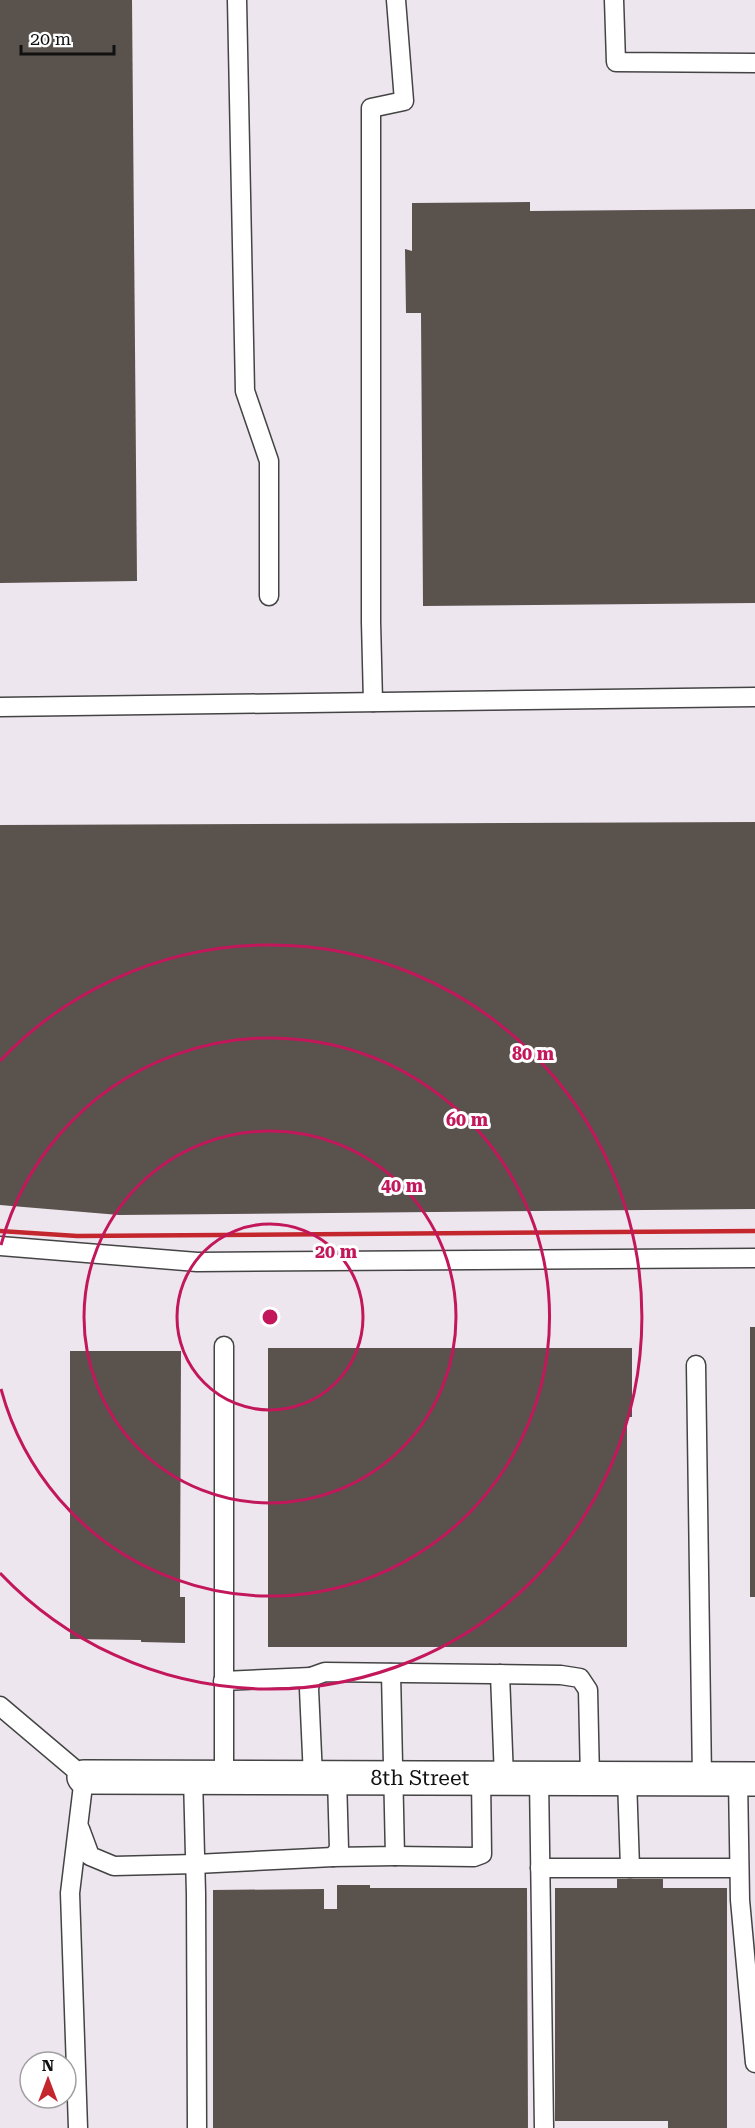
<svg xmlns="http://www.w3.org/2000/svg" width="755" height="2128" font-family="'Roboto Serif',serif">
  <rect width="100%" height="100%" fill="#fffdf5"/>
  <path fill="#eee6ef" fill-rule="evenodd" d="M 0,0 L 755,0 L 755,2128 L 0,2128 ZM 30,2062 L 66,2062 L 66,2098 L 30,2098 Z"/>
  <g fill="#5a524d">
    <path d="M 0,0 L 132,0 L 137,581 L 0,583 Z"/>
    <path d="M 530,202 L 530,211 L 755,209 L 755,603 L 423,606 L 421,313 L 406,313 L 405,249 L 412,251 L 412,203 Z"/>
    <path d="M 755,822 L 755,1209 L 119,1215 L 0,1205 L 0,825 Z"/>
    <rect x="750" y="1327" width="5" height="270"/>
    <path d="M 268,1348 L 632,1348 L 632,1417 L 627,1417 L 627,1647 L 268,1647 Z"/>
    <path d="M 70,1351 L 181,1351 L 180,1597 L 185,1597 L 185,1643 L 141,1642 L 141,1640 L 70,1639 Z"/>
    <path d="M 617,1879 L 663,1879 L 663,1888 L 727,1888 L 727,2128 L 668,2128 L 668,2121 L 555,2121 L 555,1888 L 617,1888 Z"/>
    <path d="M 337,1885 L 370,1885 L 370,1888 L 527,1888 L 528,2128 L 213,2128 L 213,1890 L 324,1889 L 324,1909 L 337,1909 Z"/>
  </g>
  <g fill="none" stroke-linecap="round" stroke-linejoin="round">
    <g stroke="#444" stroke-width="21">
      <g id="lane">
        <path d="M 237,0 L 245,391 L 269,461 L 269,596"/>
        <path d="M 614,0 L 616,62 L 755,63"/>
        <path d="M 373,702 L 371,622 L 371,108 L 404,101 L 396,0"/>
        <path d="M 0,707 L 755,697"/>
        <path d="M 0,1246 L 197,1262 L 755,1258"/>
        <path d="M 224,1346 L 224,1777"/>
        <path d="M 696,1365 L 702,1779"/>
        <path d="M 500,1674 L 504,1778"/>
        <path d="M 223,1681 L 311,1677"/>
        <path d="M 0,1706 L 84,1777 L 70,1893 L 78,2128"/>
        <path d="M 193,1777 L 196,1894 L 197,2128"/>
        <path d="M 313,1777 L 309,1689 L 311,1677 L 325,1672 L 561,1675 L 580,1678 L 588,1690 L 590,1779"/>
        <path d="M 539,1778 L 544,2128"/>
        <path d="M 627,1779 L 630,1868 L 739,1868"/>
        <path d="M 738,1779 L 740,1900 L 755,2063"/>
        <path d="M 80,1829 L 90,1856 L 114,1866 L 196,1864 L 333,1857 L 339,1849 L 337,1778"/>
        <path d="M 395,1856 L 474,1857 L 482,1854 L 481,1778"/>
        <path d="M 333,1857 L 395,1856 L 391,1673"/>
        <path d="M 540,1868 L 630,1868"/>
      </g>
    </g>
    <g stroke="#444" stroke-width="36">
      <g id="street">
        <path id="s1" d="M 84,1777 L 755,1779"/>
      </g>
    </g>
    <use href="#lane" stroke="#fff" stroke-width="18"/>
    <use href="#street" stroke="#fff" stroke-width="33"/>
    <path stroke="#c4262e" stroke-width="4.5" d="M 0,1231 L 77,1236 L 755,1231"/>
  </g>
  <g fill="none" stroke="#c2185b" stroke-width="3">
    <circle cx="270" cy="1317" r="93"/>
    <circle cx="270" cy="1317" r="186"/>
    <path d="M1 1245A279 279 0 1 1 1 1389"/>
    <path d="M0 1061A372 372 0 1 1 0 1573"/>
  </g>
  <g text-anchor="middle" dominant-baseline="central" stroke-width="6" stroke-linejoin="round" paint-order="stroke">
    <g font-size="21" fill="#111" stroke="#fff">
      <text stroke="none"><textPath href="#s1" startOffset="336">8th Street</textPath></text>
    </g>
  </g>
  <circle cx="270" cy="1317" r="9" fill="#c2185b" stroke="#fff" stroke-width="3"/>
  <g font-size="18" text-anchor="middle" font-weight="bold" fill="#c2185b" stroke="#fff" stroke-width="6" stroke-linejoin="round" paint-order="stroke">
    <text x="533" y="1060">80 m</text>
    <text x="467" y="1126">60 m</text>
    <text x="402" y="1192">40 m</text>
    <text x="336" y="1258">20 m</text>
  </g>
  <g transform="translate(48 2080)"><circle r="28" fill="#ffffff" stroke="#a0a0a0" stroke-width="1.5"/>
  <path d="M0-4.5L10 22L0 15L-10 22Z" fill="#c4262e"/>
  <text y="-9" font-size="16" font-weight="bold" text-anchor="middle" fill="#111111">N</text>
  </g>
  <path d="M21 45v9h93v-9" fill="none" stroke="#111111" stroke-width="3"/>
  <text x="30" y="45" font-size="18" fill="#111111" stroke="#ffffff" stroke-width="4.5" paint-order="stroke">20 m</text>
</svg>
